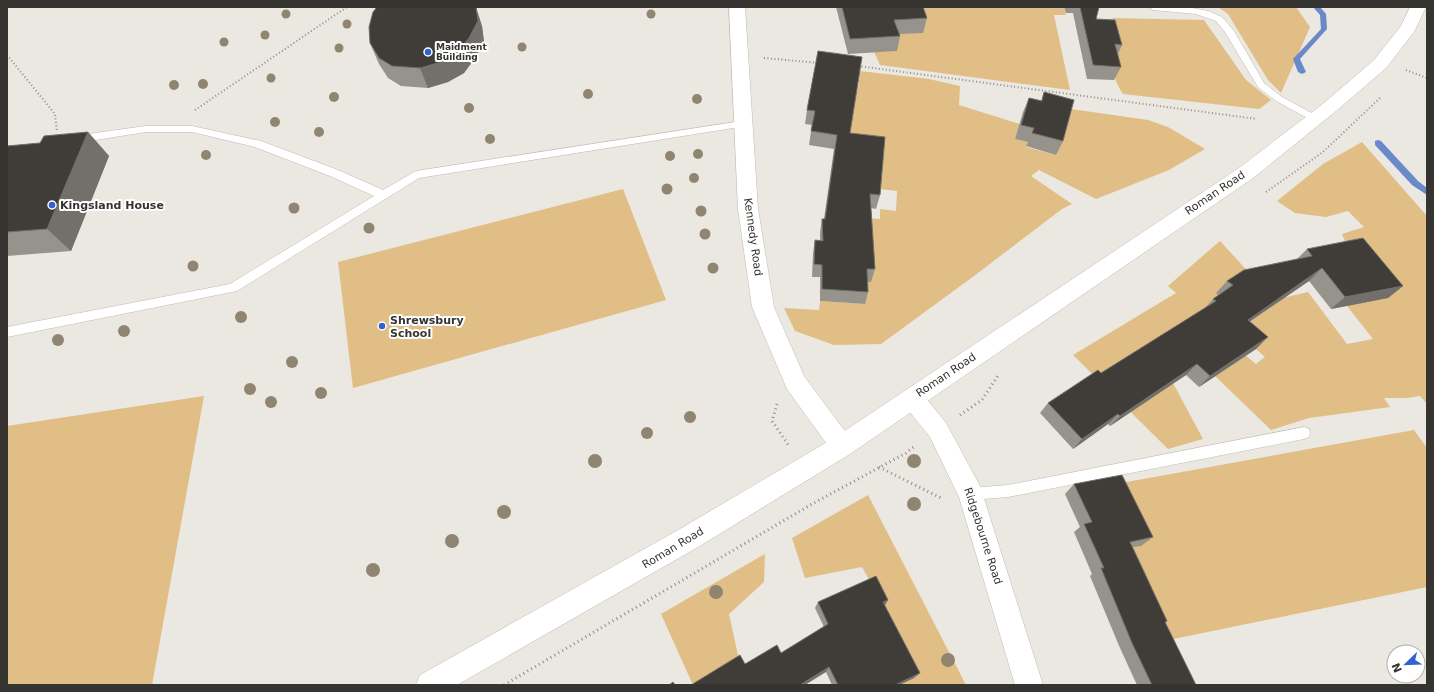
<svg xmlns="http://www.w3.org/2000/svg" width="1434" height="692" font-family="'DejaVu Sans',sans-serif">
  <rect width="100%" height="100%" fill="#ebe7e1"/>
  <g fill="#e1be85" fill-rule="evenodd">
    <path d="M 906,7 L 1064,7 L 1066,15 L 1054,15 L 1070,90 L 880,65 L 874,52 L 896,51 L 891,34 Z"/>
    <path d="M 1218,7 L 1296,7 L 1310,27 L 1281,93 L 1268,80 L 1228,14 Z"/>
    <path d="M 1113,18 L 1204,20 L 1246,80 L 1271,100 L 1259,109 L 1123,94 C 1107,68 1106,47 1113,18 Z"/>
    <path d="M 860,71 L 929,79 L 960,86 L 959,105 L 1020,124 L 1015,139 L 1028,142 L 1026,147 L 1056,155 L 1071,109 L 1148,120 L 1168,127 L 1205,149 L 1169,170 L 1096,199 L 1039,170 L 1031,176 L 1072,204 L 1062,209 L 974,276 L 881,344 L 834,345 L 795,331 L 784,308 L 819,310 L 820,301 L 865,304 L 861,218 L 880,219 L 880,209 L 896,211 L 897,191 L 871,188 L 850,133 L 844,87 L 858,89 Z"/>
    <path d="M 1362,142 L 1427,216 L 1427,404 L 1420,396 L 1407,398 L 1384,398 L 1390,407 L 1309,418 L 1271,430 L 1215,376 L 1224,370 L 1194,320 L 1173,383 L 1203,439 L 1168,449 L 1073,355 L 1176,293 L 1168,286 L 1220,241 L 1274,300 L 1308,292 L 1347,344 L 1373,339 L 1347,306 L 1349,251 L 1342,234 L 1364,227 L 1348,211 L 1326,217 L 1295,213 L 1277,201 L 1323,164 ZM 1248,342 L 1265,357 L 1256,364 L 1238,349 Z"/>
    <path d="M 623,189 L 666,300 L 353,388 L 338,262 Z"/>
    <path d="M 204,396 L 152,685 L 7,685 L 7,426 Z"/>
    <path d="M 1414,430 L 1427,448 L 1427,587 L 1164,641 L 1124,549 L 1141,545 L 1121,483 Z"/>
    <path d="M 868,495 L 966,685 L 899,685 L 871,583 L 862,567 L 805,578 L 792,538 Z"/>
    <path d="M 765,554 L 764,582 L 729,614 L 739,660 L 693,685 L 661,614 Z"/>
  </g>
  <g fill="none" stroke-linecap="round" stroke-linejoin="round">
    <g fill="#6a89ca" fill-rule="evenodd">
      <path d="M 1313,7 L 1320,7 L 1326,14 L 1327,29 L 1300,59 L 1306,72 L 1302,74 L 1298,72 L 1293,59 L 1321,29 L 1320,15 Z"/>
      <path d="M 1378,140 L 1381,141 L 1418,181 L 1427,188 L 1427,195 L 1412,185 L 1375,145 L 1375,141 Z"/>
    </g>
    <g stroke="#bfbbb5" stroke-width="1">
      <g id="service">
        <path d="M 1149,7 L 1187,7 L 1208,11 L 1222,17 L 1234,31 L 1264,83 L 1282,97 L 1319,117 L 1321,119 L 1319,121 L 1313,121 L 1276,101 L 1258,87 L 1225,32 L 1216,21 L 1196,14 L 1153,10 Z"/>
        <path d="M 742,121 L 747,124 L 746,126 L 419,178 L 237,291 L 7,337 L 7,327 L 230,284 L 374,196 L 330,176 L 255,147 L 192,132 L 146,132 L 77,143 L 73,142 L 72,139 L 73,136 L 146,126 L 192,126 L 261,141 L 338,170 L 383,190 L 416,171 Z"/>
        <path d="M 1304,427 L 1309,429 L 1310,433 L 1309,437 L 1304,439 L 1008,497 L 971,500 L 966,498 L 964,494 L 966,490 L 971,488 L 1008,485 Z"/>
      </g>
    </g>
    <g stroke="#bfbbb5" stroke-width="1">
      <g id="minor">
        <path d="M 729,7 L 745,7 L 758,209 L 774,307 L 804,376 L 850,438 L 854,446 L 850,454 L 842,457 L 834,454 L 787,389 L 752,307 L 738,209 Z"/>
        <path d="M 912,388 L 920,391 L 946,423 L 980,486 L 1043,685 L 1015,685 L 959,497 L 930,437 L 904,405 L 901,398 L 904,391 Z"/>
      </g>
    </g>
    <g stroke="#bfbbb5" stroke-width="1">
      <path id="secondary" d="M 1410,7 L 1426,7 L 1414,32 L 1386,68 L 1336,111 L 1253,178 L 850,454 L 698,547 L 457,685 L 416,685 L 420,675 L 680,529 L 834,438 L 1239,168 L 1324,103 L 1374,60 L 1401,26 Z"/>
    </g>
    <g stroke="#8f8c88" stroke-width="2" stroke-dasharray="1 2.5" stroke-linecap="butt">
      <path d="M 7,55 L 55,114 L 57,132"/>
      <path d="M 764,58 L 819,63"/>
      <path d="M 858,66 L 1257,119"/>
      <path d="M 1406,70 L 1427,78"/>
      <path d="M 195,110 L 347,7"/>
      <path d="M 1266,192 L 1323,152 L 1381,97"/>
    </g>
    <g stroke="#8f8c88" stroke-width="3" stroke-dasharray="1 3.5" stroke-linecap="butt">
      <path d="M 777,404 L 772,421 L 789,446"/>
      <path d="M 960,415 L 982,400 L 999,374"/>
      <path d="M 879,467 L 941,498"/>
      <path d="M 504,685 L 812,504 L 906,453 L 915,446"/>
    </g>
    <use href="#service" fill="#fff" fill-rule="evenodd"/>
    <use href="#minor" fill="#fff" fill-rule="evenodd"/>
    <use href="#secondary" fill="#fff" fill-rule="evenodd"/>
  </g>
  <g fill="#908570">
    <circle cx="286" cy="14" r="4.5"/>
    <circle cx="651" cy="14" r="4.5"/>
    <circle cx="347" cy="24" r="4.5"/>
    <circle cx="265" cy="35" r="4.5"/>
    <circle cx="224" cy="42" r="4.5"/>
    <circle cx="522" cy="47" r="4.5"/>
    <circle cx="339" cy="48" r="4.5"/>
    <circle cx="271" cy="78" r="4.5"/>
    <circle cx="203" cy="84" r="5"/>
    <circle cx="174" cy="85" r="5"/>
    <circle cx="588" cy="94" r="5"/>
    <circle cx="334" cy="97" r="5"/>
    <circle cx="697" cy="99" r="5"/>
    <circle cx="469" cy="108" r="5"/>
    <circle cx="275" cy="122" r="5"/>
    <circle cx="319" cy="132" r="5"/>
    <circle cx="490" cy="139" r="5"/>
    <circle cx="698" cy="154" r="5"/>
    <circle cx="206" cy="155" r="5"/>
    <circle cx="670" cy="156" r="5"/>
    <circle cx="694" cy="178" r="5"/>
    <circle cx="667" cy="189" r="5.5"/>
    <circle cx="294" cy="208" r="5.5"/>
    <circle cx="701" cy="211" r="5.5"/>
    <circle cx="369" cy="228" r="5.5"/>
    <circle cx="705" cy="234" r="5.5"/>
    <circle cx="193" cy="266" r="5.5"/>
    <circle cx="713" cy="268" r="5.5"/>
    <circle cx="241" cy="317" r="6"/>
    <circle cx="124" cy="331" r="6"/>
    <circle cx="58" cy="340" r="6"/>
    <circle cx="292" cy="362" r="6"/>
    <circle cx="250" cy="389" r="6"/>
    <circle cx="321" cy="393" r="6"/>
    <circle cx="271" cy="402" r="6"/>
    <circle cx="690" cy="417" r="6"/>
    <circle cx="647" cy="433" r="6"/>
    <circle cx="595" cy="461" r="7"/>
    <circle cx="914" cy="461" r="7"/>
    <circle cx="914" cy="504" r="7"/>
    <circle cx="504" cy="512" r="7"/>
    <circle cx="452" cy="541" r="7"/>
    <circle cx="373" cy="570" r="7"/>
    <circle cx="716" cy="592" r="7"/>
    <circle cx="948" cy="660" r="7"/>
  </g>
  <g fill="#96928c">
    <path d="M 836,7 L 923,7 L 927,18 L 923,33 L 899,34 L 900,36 L 897,51 L 848,54 Z"/>
    <path d="M 1064,7 L 1099,7 L 1096,19 L 1122,45 L 1118,54 L 1121,67 L 1114,80 L 1087,79 L 1073,13 L 1066,13 Z"/>
    <path d="M 482,26 L 484,42 L 475,58 L 464,73 L 448,82 L 428,88 L 401,86 L 388,78 L 379,64 L 370,43 Z"/>
    <path d="M 818,51 L 850,133 L 880,195 L 876,209 L 871,208 L 875,269 L 871,282 L 868,282 L 868,292 L 865,304 L 820,301 L 820,277 L 812,277 L 813,253 L 815,240 L 820,241 L 820,232 L 822,219 L 824,219 L 834,149 L 809,145 L 812,125 L 805,124 L 807,110 Z"/>
    <path d="M 1044,92 L 1063,141 L 1056,155 L 1026,146 L 1028,142 L 1015,139 L 1023,112 L 1029,98 L 1041,101 Z"/>
    <path d="M 88,132 L 109,156 L 71,251 L 7,256 L 7,146 L 40,143 Z"/>
    <path d="M 1307,249 L 1403,286 L 1388,298 L 1331,309 L 1309,281 L 1250,321 L 1256,349 L 1199,387 L 1186,375 L 1110,426 L 1108,424 L 1073,449 L 1040,413 L 1048,403 L 1101,373 L 1204,309 L 1213,299 L 1218,295 L 1216,293 L 1227,281 L 1297,259 Z"/>
    <path d="M 1074,484 L 1153,537 L 1141,546 L 1133,547 L 1167,621 L 1165,623 L 1196,685 L 1137,685 L 1120,648 L 1090,576 L 1092,574 L 1074,532 L 1080,527 L 1065,494 Z"/>
    <path d="M 888,600 L 885,605 L 914,678 L 899,685 L 832,685 L 826,672 L 745,664 L 781,653 L 824,627 L 815,608 L 818,602 Z"/>
  </g>
  <g fill="#73706b">
    <path d="M 476,7 L 482,26 L 484,42 L 475,58 L 464,73 L 448,82 L 428,88 L 420,68 Z"/>
    <path d="M 88,132 L 109,156 L 71,251 L 47,229 Z"/>
    <path d="M 1322,268 L 1309,281 L 1236,331 L 1248,320 Z"/>
    <path d="M 1403,286 L 1388,298 L 1331,309 L 1345,297 Z"/>
    <path d="M 1268,337 L 1256,349 L 1199,387 L 1210,376 Z"/>
    <path d="M 1197,364 L 1186,375 L 1110,426 L 1120,416 Z"/>
    <path d="M 1118,414 L 1108,424 L 1073,449 L 1082,439 Z"/>
    <path d="M 888,600 L 884,606 L 883,602 Z"/>
    <path d="M 829,667 L 826,672 L 805,685 L 800,685 Z"/>
    <path d="M 920,673 L 914,678 L 899,685 L 895,685 Z"/>
  </g>
  <g fill="#403d38" stroke="#73706b">
    <path d="M 377,7 L 476,7 L 478,21 L 469,38 L 457,52 L 441,62 L 420,68 L 392,66 L 379,58 L 370,43 L 369,27 L 373,12 Z"/>
    <path d="M 842,7 L 923,7 L 927,18 L 894,20 L 900,36 L 850,39 Z"/>
    <path d="M 1080,7 L 1099,7 L 1096,19 L 1115,20 L 1122,45 L 1115,44 L 1121,67 L 1093,65 Z"/>
    <path d="M 818,51 L 862,57 L 850,133 L 885,137 L 880,195 L 870,194 L 875,269 L 867,269 L 868,292 L 822,289 L 822,265 L 814,264 L 815,240 L 823,241 L 822,219 L 825,219 L 837,135 L 811,131 L 815,111 L 807,110 Z"/>
    <path d="M 1044,92 L 1074,100 L 1063,141 L 1032,133 L 1034,128 L 1021,125 L 1029,98 L 1042,101 Z"/>
    <path d="M 88,132 L 47,229 L 7,232 L 7,146 L 40,143 L 44,136 Z"/>
    <path d="M 1363,238 L 1403,286 L 1345,297 L 1322,268 L 1248,320 L 1268,337 L 1210,376 L 1197,364 L 1120,416 L 1118,414 L 1082,439 L 1048,403 L 1098,370 L 1101,373 L 1216,301 L 1213,299 L 1233,285 L 1227,281 L 1244,270 L 1312,256 L 1307,249 Z"/>
    <path d="M 1122,475 L 1153,537 L 1130,542 L 1167,621 L 1165,622 L 1196,685 L 1152,685 L 1132,643 L 1101,568 L 1104,568 L 1084,524 L 1092,522 L 1074,484 Z"/>
    <path d="M 876,576 L 888,600 L 883,602 L 920,673 L 895,685 L 838,685 L 829,667 L 800,685 L 691,685 L 740,655 L 745,664 L 777,645 L 781,653 L 828,624 L 818,602 Z"/>
    <path d="M 673,682 L 675,685 L 669,685 Z"/>
  </g>
  <g fill="#3261d0" stroke="#fff" stroke-width="1.5">
    <circle cx="428" cy="52" r="4"/>
    <circle cx="52" cy="205" r="4"/>
    <circle cx="382" cy="326" r="4"/>
  </g>
  <g text-anchor="middle" dominant-baseline="central" stroke-width="4" stroke-linejoin="round" paint-order="stroke">
    <g font-size="9" font-weight="bold" fill="#353431" stroke="#fff" text-anchor="start">
      <text x="436" y="47">Maidment<tspan x="436" dy="10">Building</tspan></text>
    </g>
    <g font-size="11" fill="#353431" stroke="#fff">
      <text transform="translate(1215 193) rotate(-34)">Roman Road</text>
      <text transform="translate(753 237) rotate(82)">Kennedy Road</text>
      <text transform="translate(946 375) rotate(-34)">Roman Road</text>
      <text transform="translate(983 536) rotate(72)">Ridgebourne Road</text>
      <text transform="translate(673 548) rotate(-31)">Roman Road</text>
    </g>
    <g font-size="11" font-weight="bold" fill="#353431" stroke="#fff" text-anchor="start">
      <text x="60" y="205">Kingsland House</text>
      <text x="390" y="320">Shrewsbury<tspan x="390" dy="13">School</tspan></text>
    </g>
  </g>
  <rect width="1434" height="692" fill="none" stroke="#353431" stroke-width="16"/>
  <g transform="translate(1406 664) rotate(247)"><circle r="19" fill="#ffffff" stroke="#aeaead"/>
  <path d="M0-3L7 15L0 10L-7 15Z" fill="#3261d0"/>
  <text y="-6" font-size="11" font-weight="bold" text-anchor="middle" fill="#353431">N</text>
  </g>
</svg>
